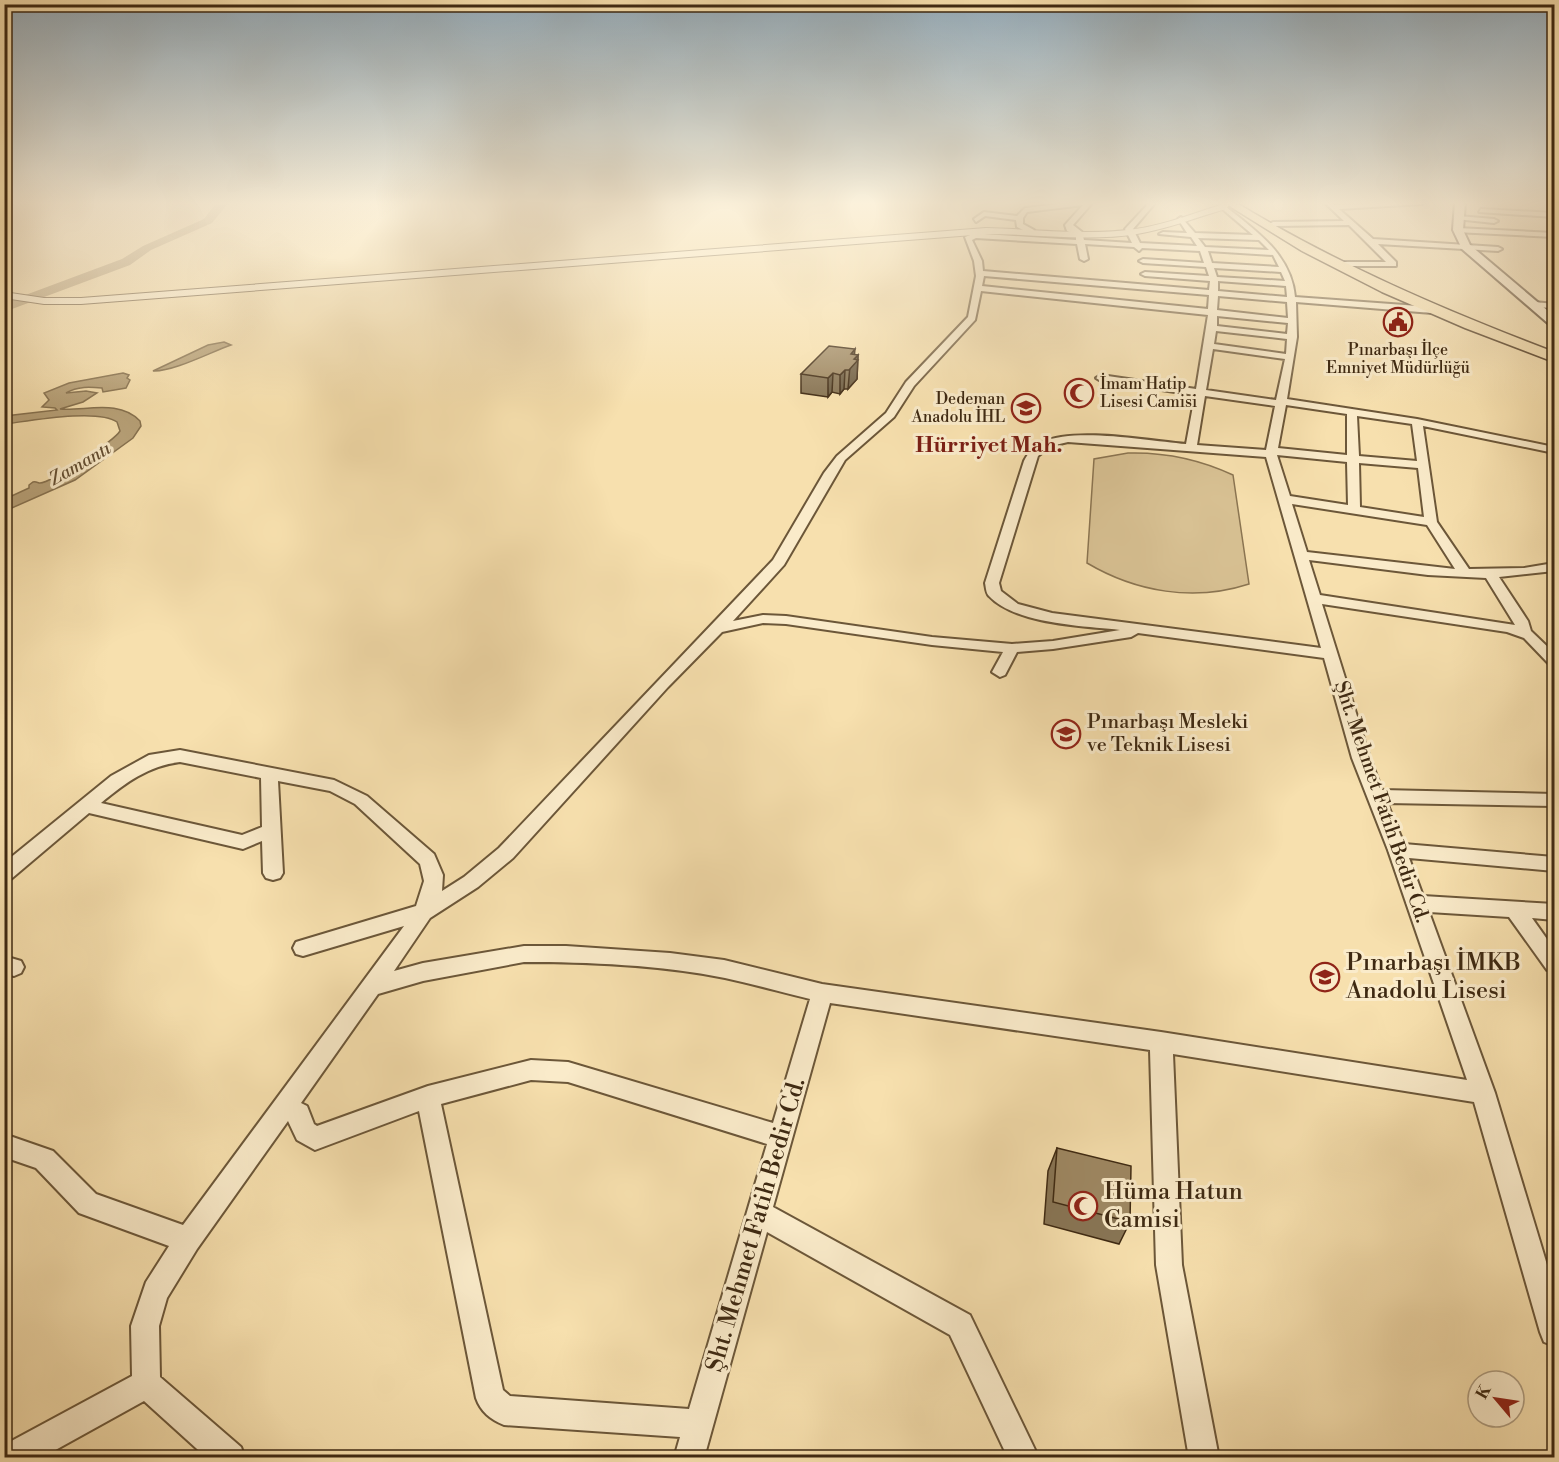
<svg xmlns="http://www.w3.org/2000/svg" width="1559" height="1462" font-family="'Libre Bodoni',serif">
  <rect width="100%" height="100%" fill="#f7e0ae"/>
  <filter id="stains"><feTurbulence type="fractalNoise" baseFrequency=".00333" numOctaves="4"/><feColorMatrix values="0 0 0 0 .2 0 0 0 0 .09 0 0 0 0 .02 0 0 0 .5 -.17"/></filter>
  <radialGradient id="worn" r=".72"><stop offset=".6" stop-color="#630" stop-opacity="0"/><stop offset="1" stop-color="#630" stop-opacity=".3"/></radialGradient>
  <path fill="#d8c193" stroke="#8b7552" stroke-width="1.5" d="M 1128,453 C 1165,452 1199,459 1233,475 L 1249,584 C 1194,602 1136,592 1087,563 L 1094,459 Z"/>
  <g fill="#b8a279" stroke="#877250" stroke-width="1.5">
    <path d="M 224,342 L 231,345 C 211,352 173,372 153,371 L 208,345 Z"/>
    <path d="M 123,373 L 129,375 L 127,378 L 130,380 L 126,388 L 103,392 L 102,388 C 90,387 78,386 66,393 L 86,391 L 97,393 L 83,402 L 60,409 C 86,411 119,399 140,421 L 141,426 L 133,438 L 75,480 L 5,511 L 5,499 L 29,488 L 29,485 L 33,482 C 36,481 38,483 40,483 C 50,483 114,441 120,431 L 117,422 C 98,408 29,421 5,424 L 5,416 L 57,410 L 55,408 L 42,407 L 49,400 L 44,393 L 69,383 Z"/>
  </g>
  <g fill="none" stroke-linecap="round" stroke-linejoin="round">
    <path fill="#b8a279" fill-rule="evenodd" d="M 217,202 L 229,202 L 212,223 L 151,250 L 130,265 L 4,312 L 4,303 L 122,259 L 143,246 L 204,219 Z"/>
    <g stroke="#6c5739" stroke-width="4">
      <g id="minor">
        <path d="M 1076,202 L 1093,202 L 1073,225 L 1082,232 L 1084,240 L 1132,243 L 1125,229 L 1150,202 L 1156,202 L 1133,229 L 1140,243 L 1197,246 L 1191,237 L 1159,234 L 1163,232 L 1187,233 L 1178,219 L 1181,217 L 1195,233 L 1253,235 L 1220,207 L 1225,206 C 1256,231 1291,254 1295,297 L 1432,307 L 1436,310 L 1432,313 L 1296,302 L 1297,337 L 1287,399 L 1417,419 L 1554,447 L 1554,453 L 1423,426 L 1437,522 L 1469,569 L 1524,568 L 1554,563 L 1554,571 L 1499,577 L 1528,621 L 1531,631 L 1554,653 L 1554,665 L 1549,664 L 1524,638 L 1507,632 L 1322,604 L 1370,758 L 1382,790 L 1554,794 L 1554,806 L 1387,803 L 1404,844 L 1554,857 L 1554,871 L 1409,858 L 1423,896 L 1554,904 L 1554,920 L 1532,918 L 1554,949 L 1554,973 L 1547,970 L 1509,917 L 1429,912 L 1495,1093 L 1554,1288 L 1554,1346 L 1544,1342 L 1540,1332 L 1474,1102 L 1173,1054 L 1182,1265 L 1219,1458 L 1189,1458 L 1156,1265 L 1150,1050 L 830,1003 L 773,1207 L 970,1315 L 1039,1458 L 1008,1458 L 950,1335 L 767,1232 L 704,1458 L 674,1458 L 680,1437 L 504,1425 C 490,1419 481,1412 476,1398 L 419,1111 L 315,1150 L 297,1140 L 288,1121 L 197,1249 L 167,1298 L 159,1326 L 160,1377 L 241,1447 L 245,1458 L 207,1458 L 144,1401 L 41,1458 L 4,1458 L 4,1445 L 132,1376 L 131,1326 L 146,1282 L 169,1246 L 79,1213 L 36,1168 L 4,1157 L 4,1134 L 53,1151 L 96,1194 L 183,1225 L 404,926 L 303,956 L 296,954 L 293,948 L 296,942 L 416,906 L 424,881 L 420,864 L 355,804 L 330,791 L 278,781 L 283,873 L 280,878 L 273,880 L 266,878 L 263,873 L 262,841 L 243,849 L 89,813 L 11,879 L 4,881 L 4,863 L 111,776 L 149,755 L 180,750 L 334,780 L 367,796 L 434,854 L 443,875 L 442,891 L 464,877 L 499,848 L 773,560 L 824,473 L 837,456 L 886,413 L 906,382 L 968,317 L 976,276 L 974,261 L 965,237 L 986,229 L 990,231 L 984,234 L 1076,240 L 1076,235 L 1067,231 L 1065,225 L 1083,205 L 1027,212 L 1023,218 L 1023,224 L 1034,230 L 1031,234 L 1017,227 L 1016,220 L 985,216 L 976,222 L 974,219 L 984,212 L 1017,216 L 1025,208 ZM 976,238 L 1077,244 L 1080,259 L 1084,261 L 1088,259 L 1085,244 L 1134,247 L 1139,251 L 1142,248 L 1200,251 L 1204,263 L 1143,259 L 1139,261 L 1143,263 L 1206,267 L 1209,276 L 1145,272 L 1141,274 L 1145,276 L 1210,281 L 1209,290 L 983,271 L 982,261 L 972,240 ZM 1198,238 L 1259,240 L 1269,250 L 1205,247 ZM 1208,251 L 1273,255 L 1279,267 L 1212,263 ZM 1214,268 L 1281,272 L 1285,281 L 1217,277 ZM 984,276 L 1209,295 L 1208,309 L 982,286 ZM 1218,281 L 1286,286 L 1287,297 L 1218,291 ZM 981,291 L 1208,315 L 1196,389 L 1101,375 L 1096,378 L 1101,381 L 1195,395 L 1186,444 C 1150,441 1075,427 1043,442 C 1034,446 1028,453 1024,461 L 985,583 C 986,588 986,593 989,596 C 1015,624 1083,626 1120,630 L 1053,641 L 1012,644 L 932,637 L 786,616 L 763,615 L 733,621 L 784,565 L 845,460 L 894,417 L 914,386 L 975,320 ZM 1218,296 L 1287,302 L 1288,318 L 1217,310 ZM 1217,316 L 1288,323 L 1287,334 L 1217,326 ZM 1216,331 L 1287,339 L 1286,354 L 1214,344 ZM 1213,349 L 1285,359 L 1276,400 L 1206,390 ZM 1205,396 L 1275,406 L 1266,450 L 1197,445 ZM 1286,405 L 1347,414 L 1347,455 L 1278,448 ZM 1357,416 L 1412,424 L 1417,461 L 1359,456 ZM 1068,442 L 1266,457 L 1321,648 L 1052,613 L 1018,604 L 1001,591 L 999,583 L 1038,456 L 1051,446 ZM 1277,455 L 1347,462 L 1348,505 L 1290,496 ZM 1359,463 L 1418,468 L 1424,517 L 1360,507 ZM 1292,504 L 1427,525 L 1455,569 L 1307,552 ZM 1309,560 L 1428,575 L 1486,578 L 1515,625 L 1320,595 ZM 763,623 L 786,624 L 932,645 L 1003,652 L 992,672 L 1000,677 L 1005,675 L 1017,652 L 1053,649 L 1131,637 L 1138,633 L 1324,658 L 1352,758 L 1388,850 L 1467,1080 L 1161,1032 L 822,984 L 724,960 L 670,953 L 566,946 L 524,946 L 423,963 L 394,971 L 430,918 L 478,887 L 513,858 L 668,687 L 722,632 ZM 180,762 L 261,778 L 262,827 L 242,835 L 101,803 C 125,783 148,766 180,762 ZM 524,962 C 589,962 661,965 725,978 C 753,984 781,992 810,999 L 773,1123 L 568,1062 L 531,1060 L 428,1086 L 317,1126 L 314,1124 L 307,1106 L 301,1103 L 378,994 L 423,981 ZM 531,1080 L 568,1082 L 767,1144 L 689,1409 L 510,1396 L 503,1390 L 441,1104 Z"/>
        <path d="M 1324,202 L 1331,202 L 1334,205 L 1425,202 L 1422,204 L 1339,209 L 1373,239 L 1498,247 L 1502,249 L 1498,251 L 1378,244 L 1396,262 L 1396,266 L 1344,266 L 1340,264 L 1341,262 L 1386,262 L 1349,225 L 1273,226 L 1269,224 L 1273,222 L 1344,221 Z"/>
        <path d="M 1481,209 L 1554,213 L 1554,217 L 1479,212 Z"/>
        <path d="M 1458,216 L 1494,219 L 1498,221 L 1494,223 L 1456,219 Z"/>
        <path d="M 1458,228 L 1554,233 L 1554,237 L 1455,232 Z"/>
        <path d="M 1535,302 L 1554,304 L 1554,308 L 1532,307 L 1531,305 Z"/>
        <path d="M 4,956 L 21,961 L 24,967 L 21,973 L 14,976 L 4,973 Z"/>
      </g>
    </g>
    <g stroke="#6c5739" stroke-width="2">
      <path id="tertiary" d="M 1223,202 L 1231,202 L 1226,209 C 1197,217 1168,229 1137,234 C 1088,242 1036,234 986,234 L 81,304 L 44,304 L 4,298 L 4,292 L 44,298 L 81,298 L 986,228 C 1035,229 1086,236 1135,229 C 1164,225 1192,214 1220,205 Z"/>
    </g>
    <g stroke="#3e2912" stroke-width="4">
      <path id="secondary" d="M 1455,202 L 1465,202 L 1463,230 L 1470,245 L 1554,316 L 1554,326 L 1550,325 L 1462,249 L 1453,230 Z"/>
    </g>
    <g stroke="#3e2912" stroke-width="3">
      <path id="trunk" d="M 1223,202 L 1235,202 C 1336,264 1444,310 1554,352 L 1554,362 L 1465,328 L 1382,292 L 1302,251 Z"/>
    </g>
    <use href="#minor" fill="#faebca" fill-rule="evenodd"/>
    <use href="#tertiary" fill="#faebca" fill-rule="evenodd"/>
    <use href="#secondary" fill="#faebca" fill-rule="evenodd"/>
    <use href="#trunk" fill="#f7e0ae" fill-rule="evenodd"/>
  </g>
  <g fill="#887555" stroke="#3e2912" stroke-width="1.5">
    <path d="M 858,355 L 857,379 L 848,389 L 844,389 L 840,394 L 832,392 L 828,397 L 801,393 L 801,374 Z"/>
    <path d="M 1057,1148 L 1130,1222 L 1119,1244 L 1044,1224 L 1048,1171 Z"/>
  </g>
  <g fill="#6f5f45" stroke="#3e2912" stroke-width="1.5">
    <path d="M 855,349 L 854,359 L 858,355 L 857,379 L 848,389 L 851,354 Z"/>
    <path d="M 845,370 L 844,389 L 840,394 L 840,375 Z"/>
    <path d="M 833,373 L 832,392 L 828,397 L 828,378 Z"/>
  </g>
  <g fill="#9e8863" stroke="#3e2912" stroke-width="1.5">
    <path d="M 829,346 L 855,349 L 851,354 L 858,355 L 854,359 L 858,360 L 849,370 L 845,370 L 840,375 L 833,373 L 828,378 L 801,374 Z"/>
    <path d="M 1057,1148 L 1131,1166 L 1130,1222 L 1053,1202 Z"/>
  </g>
  <linearGradient id="sky" x2="0" y2="1"><stop stop-color="#95adbc"/><stop offset="0.5" stop-color="#fbf1db"/><stop offset="1" stop-color="#fbf1db" stop-opacity="0"/></linearGradient>
  <rect width="1559" height="406" fill="url(#sky)"/>
  <defs>
    <g id="civic-ring" transform="scale(1.5)"><circle r="9.5" fill="#faebca" stroke="#8f2418" stroke-width="1.5"/><path d="M-.6-6.5H3V-4.5H.6V-3L4-1V1h2V6H-6V1h2V-1L-.6-3ZM-1.2 2.5V6h2.4V2.5Z" fill="#8f2418"/></g>
    <g id="mosque-ring" transform="scale(1.5)"><circle r="9.5" fill="#faebca" stroke="#8f2418" stroke-width="1.5"/><path d="M3.5-4.9A6 6 0 1 0 3.5 4.9A5 5 0 1 1 3.5-4.9Z" fill="#8f2418"/></g>
    <g id="school-ring" transform="scale(1.5)"><circle r="9.5" fill="#faebca" stroke="#8f2418" stroke-width="1.5"/><path d="M0-5L7-2L0 1L-7-2ZM-4 1L0 2.5L4 1V4Q0 6-4 4Z" fill="#8f2418"/></g>
  </defs>
  <g fill-rule="evenodd">
    <use href="#civic-ring" x="1398" y="322"/>
    <use href="#mosque-ring" x="1079" y="393"/>
    <use href="#school-ring" x="1026" y="408"/>
    <use href="#school-ring" x="1066" y="734"/>
    <use href="#school-ring" x="1325" y="977"/>
    <use href="#mosque-ring" x="1083" y="1206"/>
  </g>
  <g text-anchor="middle" dominant-baseline="central" stroke-width="6" stroke-linejoin="round" paint-order="stroke">
    <g font-size="16" fill="#3e2912" stroke="#faebca">
      <text x="1398" y="350">Pınarbaşı İlçe<tspan x="1398" dy="18">Emniyet Müdürlüğü</tspan></text>
      <text x="1100" y="384" text-anchor="start">İmam Hatip<tspan x="1100" dy="18">Lisesi Camisi</tspan></text>
      <text x="1005" y="399" text-anchor="end">Dedeman<tspan x="1005" dy="18">Anadolu İHL</tspan></text>
    </g>
    <g font-size="18" font-style="italic" fill="#634d31" stroke="#faebca">
      <text transform="translate(80 464) rotate(-30)">Zamantı</text>
    </g>
    <g font-size="20" fill="#3e2912" stroke="#faebca" text-anchor="start">
      <text x="1087" y="722">Pınarbaşı Mesleki<tspan x="1087" dy="23">ve Teknik Lisesi</tspan></text>
    </g>
    <g font-size="20" fill="#3e2912" stroke="#faebca">
      <text transform="translate(1381 802) rotate(71)">Şht. Mehmet Fatih Bedir Cd.</text>
    </g>
    <g font-size="22" font-weight="bold" fill="#7a1f14" stroke="#faebca">
      <text x="989" y="445">Hürriyet Mah.</text>
    </g>
    <g font-size="24" fill="#3e2912" stroke="#faebca" text-anchor="start">
      <text x="1346" y="963">Pınarbaşı İMKB<tspan x="1346" dy="28">Anadolu Lisesi</tspan></text>
      <text x="1104" y="1192">Hüma Hatun<tspan x="1104" dy="28">Camisi</tspan></text>
    </g>
    <g font-size="24" fill="#3e2912" stroke="#faebca">
      <text transform="translate(756 1225) rotate(-74)">Şht. Mehmet Fatih Bedir Cd.</text>
    </g>
  </g>
  <rect width="1559" height="1462" fill="none" stroke="#f7e0ae" stroke-width="24"/>
  <rect x="6" y="6" width="1547" height="1450" fill="none" stroke="#3e2912" stroke-width="3"/>
  <rect x="12" y="12" width="1535" height="1438" fill="none" stroke="#3e2912" stroke-width="1.5"/>
  <g transform="translate(1496 1399) rotate(299)"><circle r="28" fill="#faebca" stroke="#af9d80" stroke-width="1.5"/>
  <path d="M0-4.5L10 22L0 15L-10 22Z" fill="#8f2418"/>
  <text y="-9" font-size="16" font-weight="bold" text-anchor="middle" fill="#3e2912">K</text>
  </g>
  <rect width="100%" height="100%" filter="url(#stains)"/>
  <rect width="100%" height="100%" fill="url(#worn)"/>
</svg>
